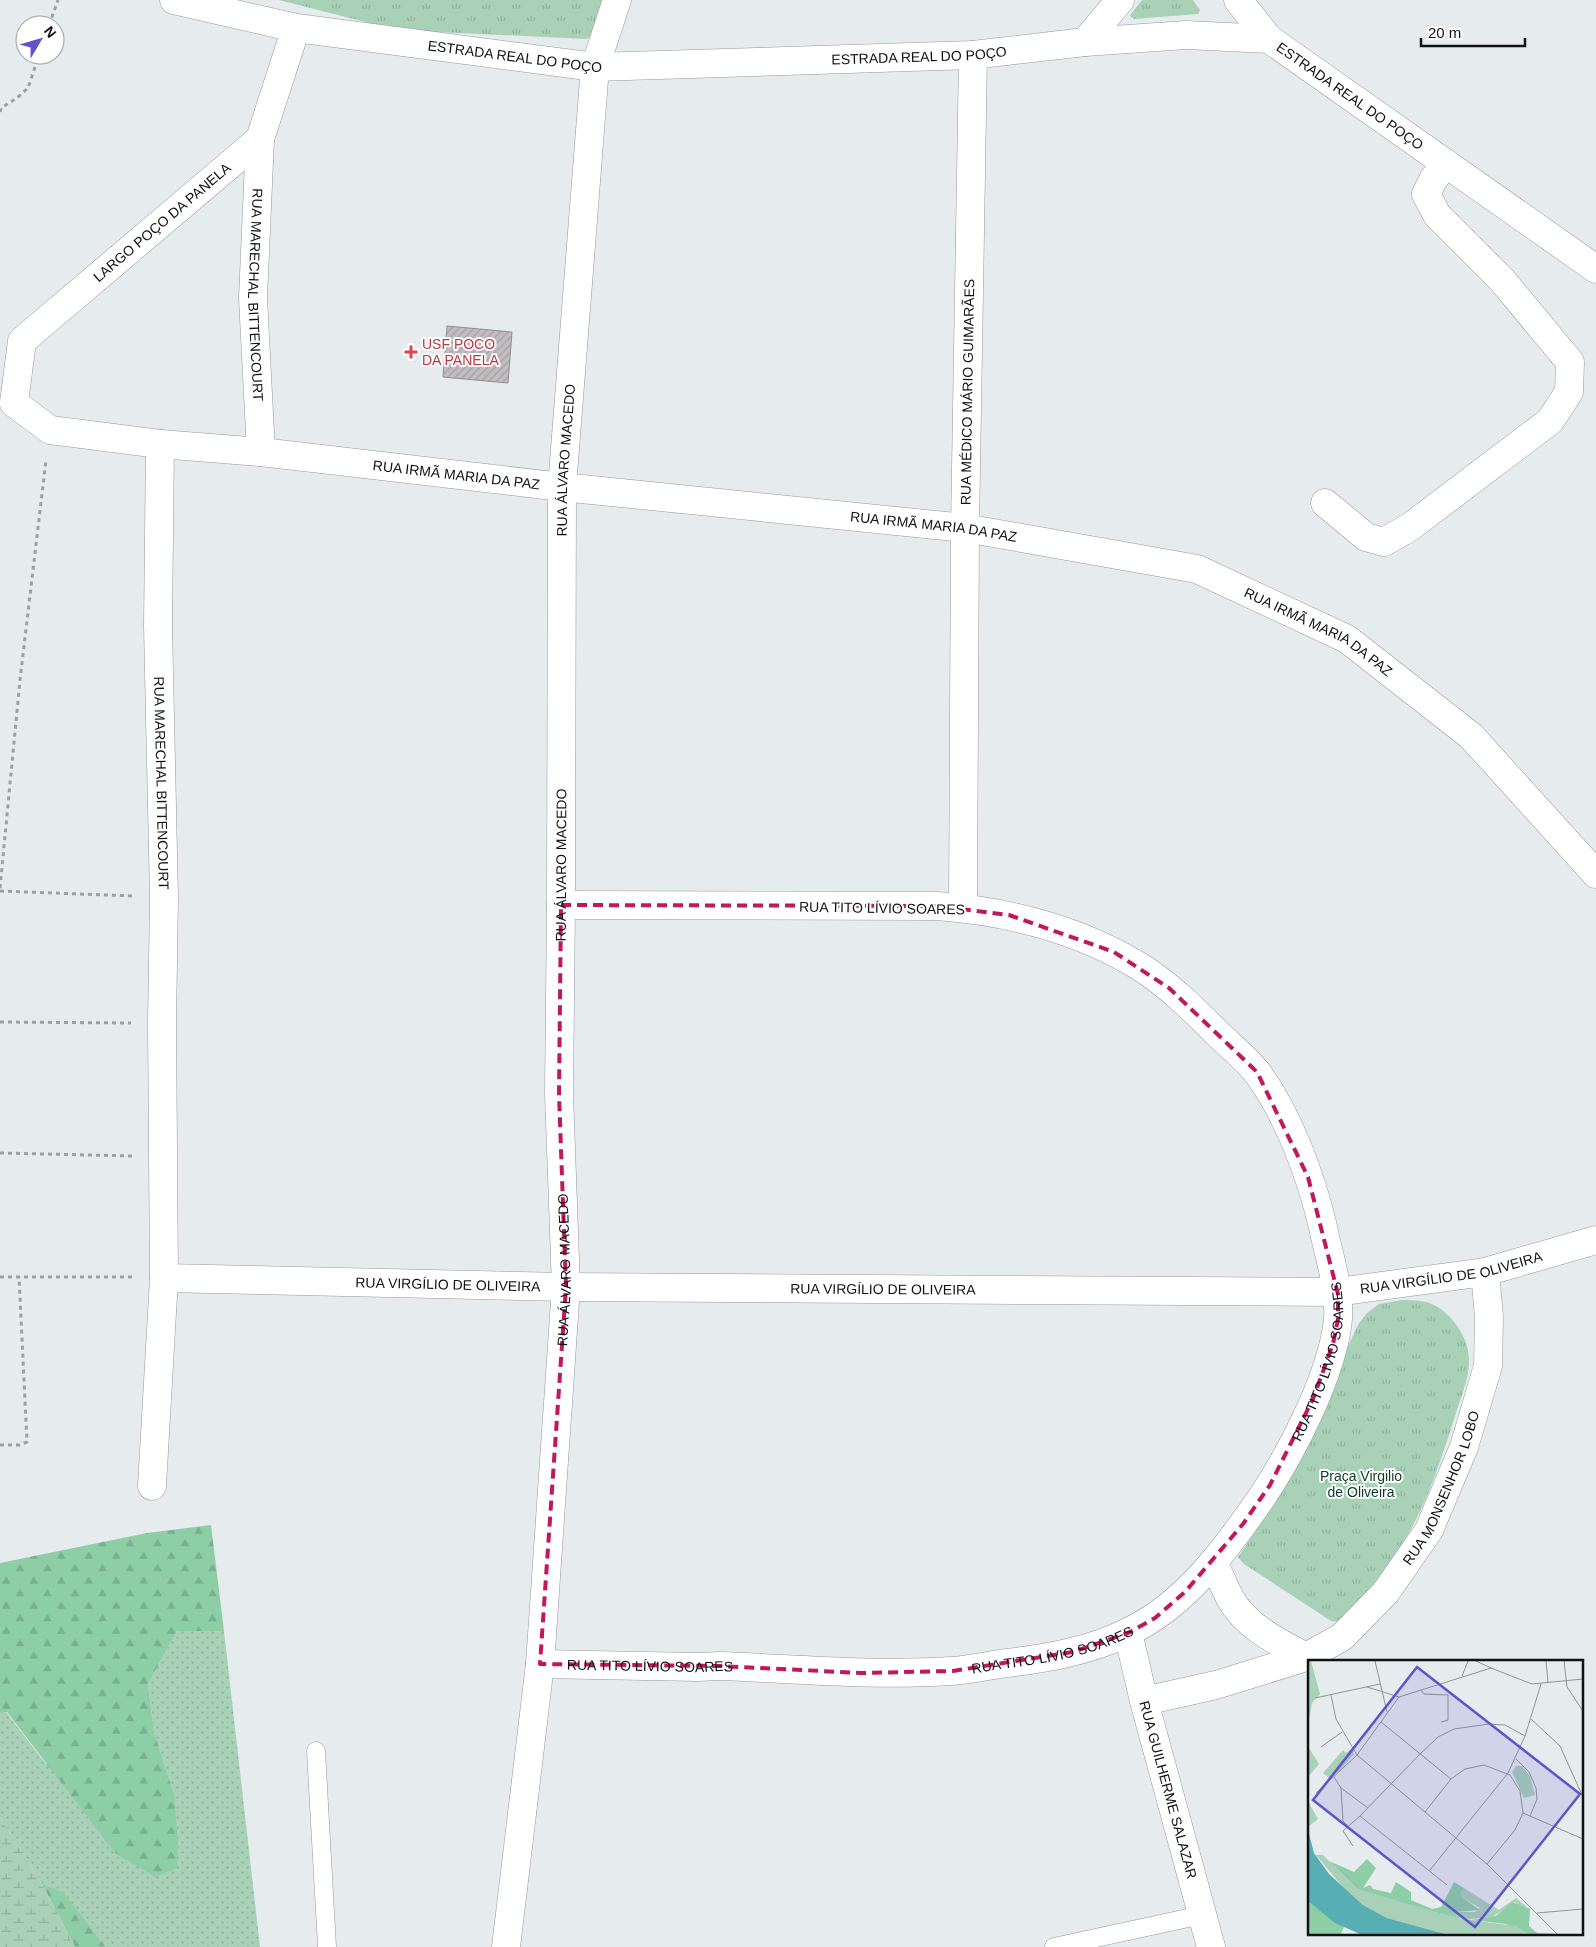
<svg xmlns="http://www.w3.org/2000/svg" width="1596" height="1947" font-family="Arial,sans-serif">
  <defs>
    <pattern id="grass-dots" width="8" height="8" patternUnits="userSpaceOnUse" patternTransform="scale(1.25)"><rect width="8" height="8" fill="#a9d1b8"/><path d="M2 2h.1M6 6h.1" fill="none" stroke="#90b29d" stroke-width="1.8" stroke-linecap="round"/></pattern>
    <pattern id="forest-firs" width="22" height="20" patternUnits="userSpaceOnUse" patternTransform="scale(1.25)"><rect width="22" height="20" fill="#8ecea7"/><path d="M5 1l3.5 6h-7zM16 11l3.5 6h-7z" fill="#79b08f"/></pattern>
    <pattern id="wetland-marsh" width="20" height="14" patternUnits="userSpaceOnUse" patternTransform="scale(1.25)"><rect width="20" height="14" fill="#a9d1b8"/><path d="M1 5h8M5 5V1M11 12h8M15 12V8" fill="none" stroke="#90b29d"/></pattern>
    <pattern id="park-tufts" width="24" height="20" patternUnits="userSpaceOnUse" patternTransform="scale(1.25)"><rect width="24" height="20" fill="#a9d1b8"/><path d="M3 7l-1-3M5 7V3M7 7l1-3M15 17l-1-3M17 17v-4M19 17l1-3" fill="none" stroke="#90b29d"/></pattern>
    <pattern id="building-hatch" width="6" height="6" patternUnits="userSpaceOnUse" patternTransform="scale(1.25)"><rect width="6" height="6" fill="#c1bdc1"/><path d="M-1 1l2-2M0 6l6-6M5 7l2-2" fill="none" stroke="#a5a1a5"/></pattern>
  </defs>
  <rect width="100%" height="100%" fill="#e6ebee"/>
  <path fill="url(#grass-dots)" d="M 177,1631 L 224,1631 L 260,1947 L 106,1947 L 63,1893 L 42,1884 L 0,1817 L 0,1713 L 6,1712 L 46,1764 L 174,1794 L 154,1732 L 148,1684 Z"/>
  <g fill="url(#forest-firs)">
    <path d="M 211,1525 L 224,1631 L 177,1631 L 148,1684 L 154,1732 L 174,1794 L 178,1844 L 177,1868 L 155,1877 L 115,1853 L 7,1712 L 0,1713 L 0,1563 L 147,1533 Z"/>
    <path d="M 42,1884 L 63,1892 L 106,1947 L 75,1947 Z"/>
  </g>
  <path fill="url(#wetland-marsh)" d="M 0,1817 L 42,1884 L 75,1947 L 0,1947 Z"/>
  <g fill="url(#park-tufts)">
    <path d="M 279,0 L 609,0 L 592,37 L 586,39 L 397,30 Z"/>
    <path d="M 1142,0 L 1193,0 L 1200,10 L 1198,14 L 1134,19 L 1130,16 L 1131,14 Z"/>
    <path d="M 1402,1300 C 1411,1300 1420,1300 1429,1303 C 1450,1310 1468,1336 1469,1358 C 1470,1377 1461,1396 1456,1413 C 1442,1456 1430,1497 1407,1536 C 1388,1568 1365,1595 1339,1622 L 1331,1621 L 1244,1564 L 1238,1557 L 1282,1492 L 1310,1442 L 1340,1363 L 1359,1323 L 1367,1313 L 1379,1304 Z"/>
  </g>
  <path fill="url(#building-hatch)" stroke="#918d91" d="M 447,326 L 512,332 L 508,383 L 443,377 Z"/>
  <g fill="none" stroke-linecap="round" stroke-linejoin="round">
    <g stroke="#95999c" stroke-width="19">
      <g id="lane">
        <path d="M 316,1751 L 327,1947"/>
        <path d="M 1054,1947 L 1202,1915"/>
      </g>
    </g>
    <g stroke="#95999c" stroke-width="29">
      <g id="street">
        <path id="s1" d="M 174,0 L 296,28 L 595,67 L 973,55 L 1085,42 L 1186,35 L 1269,39 L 1596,269"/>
        <path d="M 1238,0 L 1269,39"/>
        <path d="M 1085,42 L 1120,0"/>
        <path id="s2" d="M 260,139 L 253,298 L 261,452"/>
        <path id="s3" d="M 14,403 L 50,430 L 160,444 L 158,626 L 164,898 L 162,1023 L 164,1278 L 152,1486"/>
        <path id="s4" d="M 14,403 L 22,341 L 260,139 L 296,28"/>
        <path id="s5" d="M 160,444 L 261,452 L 562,487 L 965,528 L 1197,569 L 1347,639 L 1471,736 L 1596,874"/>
        <path d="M 1325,503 L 1366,537 L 1384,542 L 1410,527 L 1550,421 L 1569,392 L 1570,362 L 1502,280 L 1437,215 L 1426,194 L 1434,178 L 1447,164"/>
        <path id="s6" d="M 963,908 L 965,528 L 973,55"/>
        <path id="s7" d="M 164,1278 L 566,1287 L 1337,1292 L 1485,1272 L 1596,1240"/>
        <path d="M 1213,1562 C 1219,1574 1224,1586 1230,1598 C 1246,1627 1278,1642 1306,1657"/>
        <path id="s8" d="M 1128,1633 L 1144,1701 L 1211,1947"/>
        <path id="s9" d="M 540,1664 L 698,1667 L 720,1666 C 797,1669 874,1676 951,1671 C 970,1670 989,1665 1008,1663 C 1048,1658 1089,1651 1126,1633 C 1185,1606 1226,1549 1262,1497 C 1292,1452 1333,1373 1338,1319 C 1340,1288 1329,1257 1323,1227 C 1311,1176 1289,1117 1259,1075 C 1248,1060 1231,1047 1218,1034 C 1194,1010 1170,986 1142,968 C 1081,930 1008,911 937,906 L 561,905"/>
        <path id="s10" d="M 1144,1701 L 1216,1685 L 1306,1657 L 1342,1637 L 1386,1592 L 1429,1530 L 1464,1447 L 1488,1366 L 1489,1317 L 1485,1272"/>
        <path id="s11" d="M 506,1947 L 540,1664 L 566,1287 L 559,1094 L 561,905 L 562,487 L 595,67 L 617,0"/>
      </g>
    </g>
    <g stroke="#9ca0a2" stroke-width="3" stroke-dasharray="4 4" stroke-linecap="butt">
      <path d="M 49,25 L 58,0"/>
      <path d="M 0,112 L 1,108 L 17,98 L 28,88 L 39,55"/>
      <path d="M 0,888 L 20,680 L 46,460"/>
      <path d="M 0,891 L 134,896"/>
      <path d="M 0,1022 L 131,1023"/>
      <path d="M 0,1153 L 133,1156"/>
      <path d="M 0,1277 L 134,1277"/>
      <path d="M 0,1445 L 19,1445 L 27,1442 L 19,1277"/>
    </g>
    <use href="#lane" stroke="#fff" stroke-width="18"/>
    <use href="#street" stroke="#fff" stroke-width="28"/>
  </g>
  <path fill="none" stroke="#c2185b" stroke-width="4" stroke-dasharray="10 6" stroke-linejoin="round" d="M 561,905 L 937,906 L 1009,915 L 1114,952 L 1169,988 L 1257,1072 L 1308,1177 L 1338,1294 L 1338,1319 L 1333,1344 L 1313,1399 L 1270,1485 L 1243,1524 L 1185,1592 L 1155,1618 L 1128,1633 L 1073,1652 L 953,1671 L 861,1673 L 720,1666 L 540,1664 L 566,1287 L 559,1094 Z"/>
  <path fill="#e0444e" stroke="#fff" stroke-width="2" d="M408.5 344.5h5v5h5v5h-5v5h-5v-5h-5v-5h5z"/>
  <g text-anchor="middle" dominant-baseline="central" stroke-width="4" stroke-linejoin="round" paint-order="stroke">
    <g font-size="14" fill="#101112" stroke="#fff">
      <text stroke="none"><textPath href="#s1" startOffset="346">ESTRADA REAL DO POÇO</textPath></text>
      <text stroke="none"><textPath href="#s1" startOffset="751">ESTRADA REAL DO POÇO</textPath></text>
      <text stroke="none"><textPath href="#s1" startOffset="1201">ESTRADA REAL DO POÇO</textPath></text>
      <text stroke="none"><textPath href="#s4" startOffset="246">LARGO POÇO DA PANELA</textPath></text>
      <text stroke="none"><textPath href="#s2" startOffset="156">RUA MARECHAL BITTENCOURT</textPath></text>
      <text stroke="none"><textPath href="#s6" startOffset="516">RUA MÉDICO MÁRIO GUIMARÃES</textPath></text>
      <text stroke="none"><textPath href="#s11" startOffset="1490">RUA ÁLVARO MACEDO</textPath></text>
      <text stroke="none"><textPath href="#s5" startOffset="298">RUA IRMÃ MARIA DA PAZ</textPath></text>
      <text stroke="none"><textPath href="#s5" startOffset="778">RUA IRMÃ MARIA DA PAZ</textPath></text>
      <text stroke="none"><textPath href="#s5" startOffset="1182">RUA IRMÃ MARIA DA PAZ</textPath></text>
      <text stroke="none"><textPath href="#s3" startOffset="495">RUA MARECHAL BITTENCOURT</textPath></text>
      <text stroke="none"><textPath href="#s11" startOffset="1085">RUA ÁLVARO MACEDO</textPath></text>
      <text transform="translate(882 908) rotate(1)">RUA TITO LÍVIO SOARES</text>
      <text stroke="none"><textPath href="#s11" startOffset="680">RUA ÁLVARO MACEDO</textPath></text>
      <text stroke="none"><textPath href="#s7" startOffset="1289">RUA VIRGÍLIO DE OLIVEIRA</textPath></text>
      <text stroke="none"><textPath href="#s7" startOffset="284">RUA VIRGÍLIO DE OLIVEIRA</textPath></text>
      <text stroke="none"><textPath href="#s7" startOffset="719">RUA VIRGÍLIO DE OLIVEIRA</textPath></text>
      <text stroke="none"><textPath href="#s9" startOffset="935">RUA TITO LÍVIO SOARES</textPath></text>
      <text stroke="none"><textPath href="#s10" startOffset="391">RUA MONSENHOR LOBO</textPath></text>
      <text stroke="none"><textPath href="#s9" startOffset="515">RUA TITO LÍVIO SOARES</textPath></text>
      <text stroke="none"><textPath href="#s9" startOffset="110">RUA TITO LÍVIO SOARES</textPath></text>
      <text stroke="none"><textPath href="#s8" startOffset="162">RUA GUILHERME SALAZAR</textPath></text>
    </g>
    <g font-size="14" fill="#be3a42" stroke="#fff" text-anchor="start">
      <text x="422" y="344">USF POCO<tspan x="422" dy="16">DA PANELA</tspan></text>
    </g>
    <g font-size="14" fill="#083c23" stroke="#fff">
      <text x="1361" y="1476">Praça Virgilio<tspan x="1361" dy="16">de Oliveira</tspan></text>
    </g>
  </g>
  <g transform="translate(1308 1660)">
    <rect width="275" height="275" fill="#e6ebee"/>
    <path d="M 156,228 L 191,250 L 208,238 L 219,247 L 212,247 L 207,242 L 183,258 L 155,259 L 149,257 L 148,252 L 167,252 L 172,248 L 155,238 L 153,232 Z" fill="#a9d1b8"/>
    <path d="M 59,199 L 68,208 L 55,228 L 62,225 L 65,229 L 83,233 L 88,222 L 103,232 L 103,240 L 124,249 L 133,247 L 146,222 L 156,228 L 153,232 L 155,238 L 172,250 L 148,252 L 149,257 L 155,259 L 148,258 L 84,240 L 49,229 L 21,201 L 46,212 ZM 0,241 L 36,267 L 33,274 L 0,274 ZM 204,242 L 222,249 L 221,266 L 229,273 L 245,274 L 220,274 L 198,264 L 165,260 L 188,256 Z" fill="#8ecea7"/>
    <path d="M 0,1 L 3,1 L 12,34 L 4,43 L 0,66 ZM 0,77 L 1,88 L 11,104 L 0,117 ZM 0,141 L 10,159 L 0,167 ZM 8,195 L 15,195 L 49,229 L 148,258 L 208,266 L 220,274 L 137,274 L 79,258 L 55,245 L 34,226 Z" fill="#a9d1b8"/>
    <path d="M 44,88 L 46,94 L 32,110 L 21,118 L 15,113 L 35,90 L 38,93 ZM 208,106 L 214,106 L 222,116 L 227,135 L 216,138 L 204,112 Z" fill="#a9d1b8"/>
    <path d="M 0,170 L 6,193 L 21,214 L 55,245 L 79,258 L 137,274 L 52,274 L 27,263 L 0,241 Z" fill="#57afb3"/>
    <path fill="none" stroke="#909496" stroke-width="1" d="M 67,1 L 79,52M 168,1 L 183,8M 238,1 L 240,23M 256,1 L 259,27 L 275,51M 154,16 L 160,1M 59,27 L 91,37M 113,30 L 116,34 L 140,35 L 140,60 L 133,62M 23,35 L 28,59 L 49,95 L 179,204 L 249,274M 7,38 L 72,24M 223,59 L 252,86 L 275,137M 73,62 L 143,119M 13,87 L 34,72M 208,99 L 221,112 L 228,128 L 229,139 L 222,156M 26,117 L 33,128 L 35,161 L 39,165M 33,128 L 60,148M 8,133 L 49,95 L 91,37 L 183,8 L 224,24 L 275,19M 117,152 L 143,119 L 157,109 L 176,105 L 202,115 L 212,131 L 215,153 L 207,170 L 179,204M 215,153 L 275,179M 52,156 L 112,94 L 130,77 L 146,69 L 181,64 L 197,65 L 217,76M 45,186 L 35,171 L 52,156 L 139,225M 122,210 L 200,113 L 217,76 L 233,24M 229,253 L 275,249"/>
    <path fill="#6153cb" fill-opacity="0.15" stroke="#6153cb" stroke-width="2.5" d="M 109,7 L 272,134 L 167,267 L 5,140 Z"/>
    <rect width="275" height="275" fill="none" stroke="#101112" stroke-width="2.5"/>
  </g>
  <g transform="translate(40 40) rotate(52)"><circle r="24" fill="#ffffff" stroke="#9fa0a0"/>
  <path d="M0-4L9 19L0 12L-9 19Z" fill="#6153cb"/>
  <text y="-8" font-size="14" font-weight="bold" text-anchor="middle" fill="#101112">N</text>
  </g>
  <path d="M1421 38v8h104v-8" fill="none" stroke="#101112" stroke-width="2.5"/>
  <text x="1428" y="38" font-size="15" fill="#101112" stroke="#ffffff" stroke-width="4" paint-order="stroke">20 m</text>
</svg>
